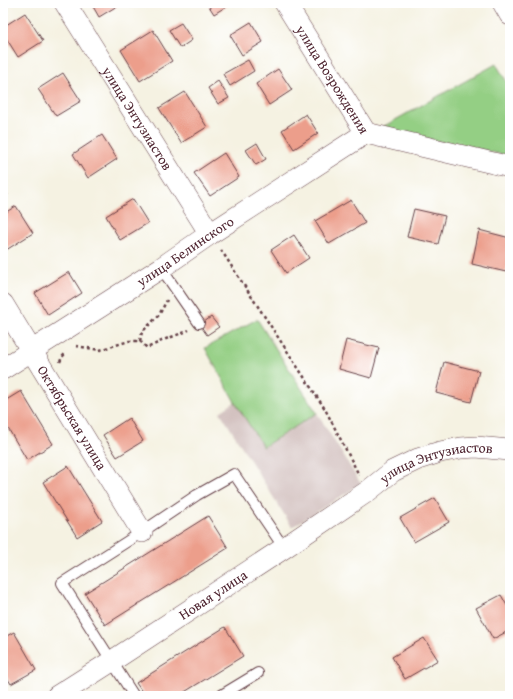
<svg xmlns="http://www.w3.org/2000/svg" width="513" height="699" font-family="'Gentium Book Plus',serif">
  <rect width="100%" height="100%" fill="#fff"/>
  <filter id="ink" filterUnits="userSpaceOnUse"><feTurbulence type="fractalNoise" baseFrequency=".025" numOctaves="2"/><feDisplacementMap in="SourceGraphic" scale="8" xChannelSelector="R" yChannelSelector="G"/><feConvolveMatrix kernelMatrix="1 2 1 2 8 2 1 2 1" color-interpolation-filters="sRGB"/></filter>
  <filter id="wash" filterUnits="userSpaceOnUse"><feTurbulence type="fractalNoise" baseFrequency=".012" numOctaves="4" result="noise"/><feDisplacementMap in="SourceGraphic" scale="16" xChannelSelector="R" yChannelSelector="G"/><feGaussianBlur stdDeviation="0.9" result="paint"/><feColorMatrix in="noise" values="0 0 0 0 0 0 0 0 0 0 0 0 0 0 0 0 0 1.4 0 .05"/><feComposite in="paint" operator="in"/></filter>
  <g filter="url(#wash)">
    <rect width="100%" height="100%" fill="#f5f2e2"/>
    <path fill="#d1bfbd" d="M 235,402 L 263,447 L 317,413 L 361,484 L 292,527 L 220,412 Z"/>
    <g fill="#94cf84" stroke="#6f7758">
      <path d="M 496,64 L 510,87 L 510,156 L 379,129 Z"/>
      <path d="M 257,319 L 317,413 L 263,447 L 235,402 L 205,348 Z"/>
    </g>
    <g id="blocks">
      <g fill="#ec9e8b">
        <path d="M 91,3 L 122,3 L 99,17 Z"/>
        <path d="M 207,3 L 232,3 L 214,14 Z"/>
        <path d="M 25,13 L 43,41 L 18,57 L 3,33 L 3,27 Z"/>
        <path d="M 251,22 L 263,42 L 242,55 L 230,35 Z"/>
        <path d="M 181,23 L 192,40 L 180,48 L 169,30 Z"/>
        <path d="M 153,30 L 172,61 L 140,81 L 121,50 Z"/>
        <path d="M 248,60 L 254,71 L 230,86 L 223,74 Z"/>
        <path d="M 278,69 L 292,90 L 269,105 L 256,84 Z"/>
        <path d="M 63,73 L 81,101 L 56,116 L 38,89 Z"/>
        <path d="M 218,81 L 229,98 L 218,104 L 208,88 Z"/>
        <path d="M 185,92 L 207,127 L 181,143 L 159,108 Z"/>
        <path d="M 306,114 L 318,133 L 294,149 L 282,130 Z"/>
        <path d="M 102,135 L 117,159 L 88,178 L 73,154 Z"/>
        <path d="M 257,143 L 266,159 L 256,165 L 246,150 Z"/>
        <path d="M 224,153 L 239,177 L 210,196 L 194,173 Z"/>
        <path d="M 3,187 L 8,195 L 3,198 Z"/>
        <path d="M 133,199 L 148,223 L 120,240 L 106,216 Z"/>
        <path d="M 351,200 L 365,223 L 329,244 L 315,221 Z"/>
        <path d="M 16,206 L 33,233 L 3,252 L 3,214 Z"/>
        <path d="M 414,209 L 445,216 L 438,244 L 407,237 Z"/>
        <path d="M 479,230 L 510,238 L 510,255 L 506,272 L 472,264 Z"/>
        <path d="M 294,235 L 309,258 L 286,273 L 271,250 Z"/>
        <path d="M 69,272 L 82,293 L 48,315 L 35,293 Z"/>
        <path d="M 211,317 L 219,327 L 207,335 L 200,325 Z"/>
        <path d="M 346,340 L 379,348 L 371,378 L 339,369 Z"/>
        <path d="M 444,362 L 479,371 L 471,402 L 436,393 Z"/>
        <path d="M 21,391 L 53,444 L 27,460 L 3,420 L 3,402 Z"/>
        <path d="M 129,418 L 143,441 L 117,457 L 103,435 Z"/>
        <path d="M 68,466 L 102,521 L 77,537 L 43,482 Z"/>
        <path d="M 435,498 L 449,522 L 414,542 L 400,518 Z"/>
        <path d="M 208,516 L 228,548 L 105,625 L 85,593 Z"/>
        <path d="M 501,595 L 510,611 L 510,630 L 493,639 L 476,608 Z"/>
        <path d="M 225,627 L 243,656 L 178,696 L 145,696 L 136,683 Z"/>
        <path d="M 14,632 L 36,670 L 11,684 L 3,671 L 3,638 Z"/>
        <path d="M 424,638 L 438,660 L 405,679 L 392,657 Z"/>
      </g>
    </g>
  </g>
  <g filter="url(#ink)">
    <use href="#blocks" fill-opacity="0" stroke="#643f46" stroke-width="1"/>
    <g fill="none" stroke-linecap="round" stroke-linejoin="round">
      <g stroke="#643f46" stroke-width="12">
        <g id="lane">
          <path d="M 161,268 L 199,323"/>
          <path d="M 134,696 L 62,583 L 142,532 L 197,495 L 234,474 L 284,548"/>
          <path d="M 220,696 L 258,673"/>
        </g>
      </g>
      <g stroke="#643f46" stroke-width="22">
        <g id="street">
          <path id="s1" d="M 65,3 L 210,234"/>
          <path id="s2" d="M 285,3 L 366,133 L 510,167"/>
          <path d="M 503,3 L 510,15"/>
          <path id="s3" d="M 3,304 L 142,532"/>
          <path id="s4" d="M 3,369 L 161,268 L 210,234 L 366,133"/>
          <path id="s5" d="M 57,696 L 112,661 L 284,548 L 368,491 L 393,471 L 418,459 L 440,452 L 461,448 L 476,447 L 510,450"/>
        </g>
      </g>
      <g stroke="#643f46" stroke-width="2.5" stroke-dasharray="3 3" stroke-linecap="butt">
        <path d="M 221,250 L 325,409 L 359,475"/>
        <path d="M 140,341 L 147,348 L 166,339 L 185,332 L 189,330"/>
        <path d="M 140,341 L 142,332 L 159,315 L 167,300"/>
        <path d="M 76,346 L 100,350 L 129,341 L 140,341"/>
        <path d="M 60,362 L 62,357 L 66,353"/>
      </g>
      <use href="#lane" stroke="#fff" stroke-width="10"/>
      <use href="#street" stroke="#fff" stroke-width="21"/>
    </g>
  </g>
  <g text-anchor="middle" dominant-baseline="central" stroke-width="3" stroke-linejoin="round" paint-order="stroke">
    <g font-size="14" fill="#4a1f2b" stroke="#fff">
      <text stroke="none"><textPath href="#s2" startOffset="90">улица Возрождения</textPath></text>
      <text stroke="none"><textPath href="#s1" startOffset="136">улица Энтузиастов</textPath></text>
      <text stroke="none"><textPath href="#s4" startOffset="217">улица Белинского</textPath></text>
      <text stroke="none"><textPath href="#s3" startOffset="133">Октябрьская улица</textPath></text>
      <text stroke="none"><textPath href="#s5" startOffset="449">улица Энтузиастов</textPath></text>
      <text stroke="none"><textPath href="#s5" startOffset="186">Новая улица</textPath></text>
    </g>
  </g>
  <rect width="513" height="699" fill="none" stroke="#fff" stroke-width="16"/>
</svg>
